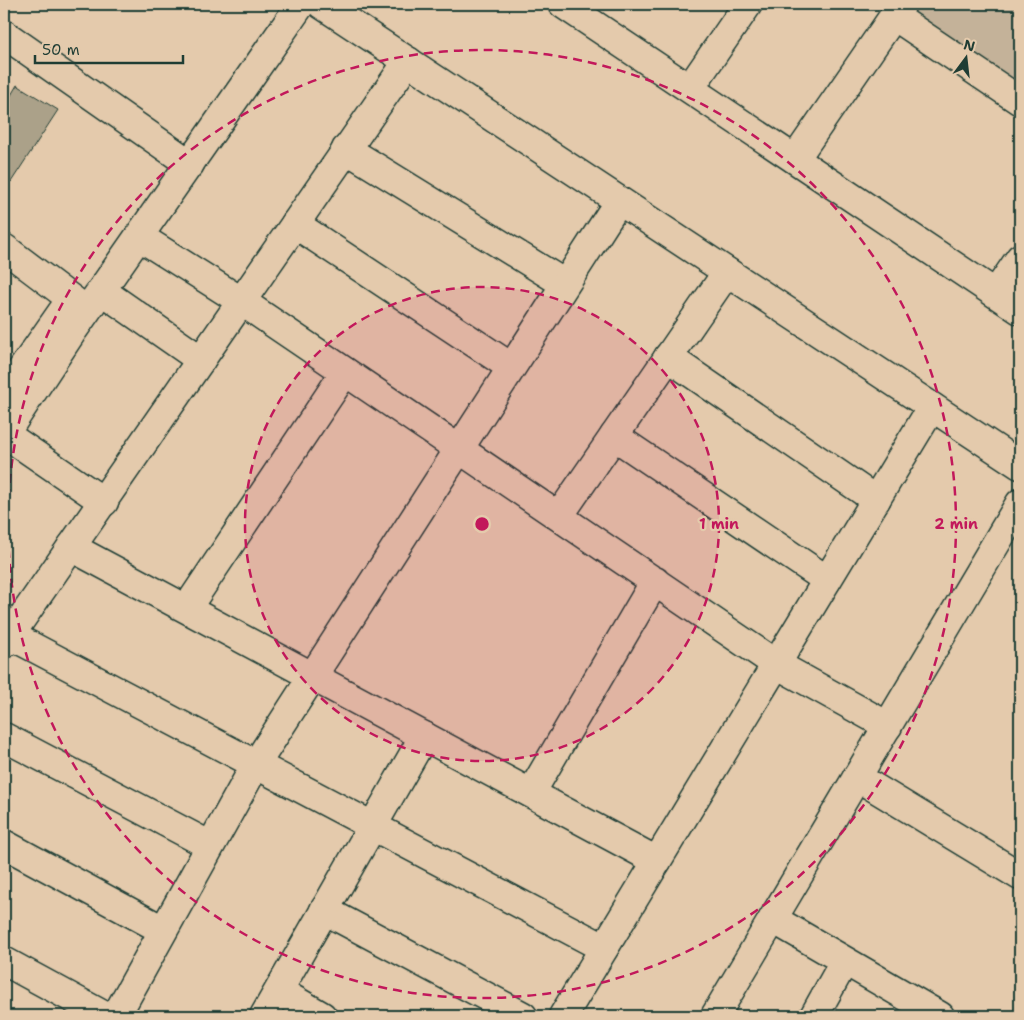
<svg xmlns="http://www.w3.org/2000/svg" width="1024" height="1020" font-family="'Shantell Sans',sans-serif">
  <rect width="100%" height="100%" fill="#e4caac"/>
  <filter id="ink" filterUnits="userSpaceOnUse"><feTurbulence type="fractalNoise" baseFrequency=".02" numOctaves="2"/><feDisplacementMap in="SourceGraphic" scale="10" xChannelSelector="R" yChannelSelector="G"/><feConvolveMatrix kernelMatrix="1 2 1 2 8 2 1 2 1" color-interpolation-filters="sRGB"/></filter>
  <g filter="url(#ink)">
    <path fill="#c4b299" stroke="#727866" d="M 913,4 L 1020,4 L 1020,89 L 907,13 Z"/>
    <path fill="#aba189" stroke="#1f3d34" d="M 17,85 L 58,110 L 11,182 L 4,177 L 4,107 Z"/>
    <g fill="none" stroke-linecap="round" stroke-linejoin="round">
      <g stroke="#1f3d34" stroke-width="31">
        <g id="minor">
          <path d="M 321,4 L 1020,465"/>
          <path d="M 563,4 L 1020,310"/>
          <path d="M 894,16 L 1020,101"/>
          <path d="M 4,34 L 190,164"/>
          <path d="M 690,88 L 748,4"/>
          <path d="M 346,149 L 565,284"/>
          <path d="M 795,159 L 902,4"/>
          <path d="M 295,224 L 511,367"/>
          <path d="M 140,237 L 241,301 L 776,664 L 888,726"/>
          <path d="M 4,248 L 86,310"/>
          <path d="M 102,291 L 201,360"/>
          <path d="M 996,293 L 1020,258"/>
          <path d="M 668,357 L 876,500"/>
          <path d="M 4,395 L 71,299"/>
          <path d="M 5,434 L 104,502"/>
          <path d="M 4,435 L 72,332 L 301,4"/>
          <path d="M 614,436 L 827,580"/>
          <path d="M 559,516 L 727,272"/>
          <path d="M 71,547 L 657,861"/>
          <path d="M 187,608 L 345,372"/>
          <path d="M 10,635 L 604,948"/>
          <path d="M 4,644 L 408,61"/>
          <path d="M 4,737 L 209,845"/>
          <path d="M 857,777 L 1020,876"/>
          <path d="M 531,793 L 655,581"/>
          <path d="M 4,844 L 163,930"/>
          <path d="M 324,910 L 523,1016"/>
          <path d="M 773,919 L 940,1016"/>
          <path d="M 4,961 L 105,1016"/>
          <path d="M 279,991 L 322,1016"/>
          <path d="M 116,1016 L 256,764 L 619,201"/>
          <path d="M 264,1016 L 424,736"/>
          <path d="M 563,1016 L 932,407"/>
          <path d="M 715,1016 L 1020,503"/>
          <path d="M 814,1016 L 844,962"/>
        </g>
      </g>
      <use href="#minor" stroke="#e4caac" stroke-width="28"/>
    </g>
  </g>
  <circle cx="482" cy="524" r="237" fill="#c2185b" fill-opacity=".12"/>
  <g fill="none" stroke="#c2185b" stroke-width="2.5" stroke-dasharray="9 6">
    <circle cx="482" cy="524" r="237"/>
    <circle cx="482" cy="524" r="474"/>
  </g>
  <circle cx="482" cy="524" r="8" fill="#c2185b" stroke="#e4caac" stroke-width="2.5"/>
  <g font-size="15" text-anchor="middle" font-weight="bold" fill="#c2185b" stroke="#e4caac" stroke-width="4.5" stroke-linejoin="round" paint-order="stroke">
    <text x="719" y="529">1 min</text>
    <text x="956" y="529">2 min</text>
  </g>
  <rect width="1024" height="1020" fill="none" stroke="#e4caac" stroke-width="20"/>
  <rect x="10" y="10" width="1004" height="1000" fill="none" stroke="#1f3d34" stroke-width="2" filter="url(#ink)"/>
  <g transform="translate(966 58) rotate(15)" stroke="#e4caac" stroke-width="4" paint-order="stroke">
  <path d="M0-4L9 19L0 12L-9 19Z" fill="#1f3d34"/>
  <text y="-8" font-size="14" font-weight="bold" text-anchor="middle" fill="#1f3d34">N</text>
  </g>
  <path d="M35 55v8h148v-8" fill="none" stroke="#1f3d34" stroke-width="2.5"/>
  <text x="42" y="55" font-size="15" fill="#1f3d34" stroke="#e4caac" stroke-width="4" paint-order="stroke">50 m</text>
</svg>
